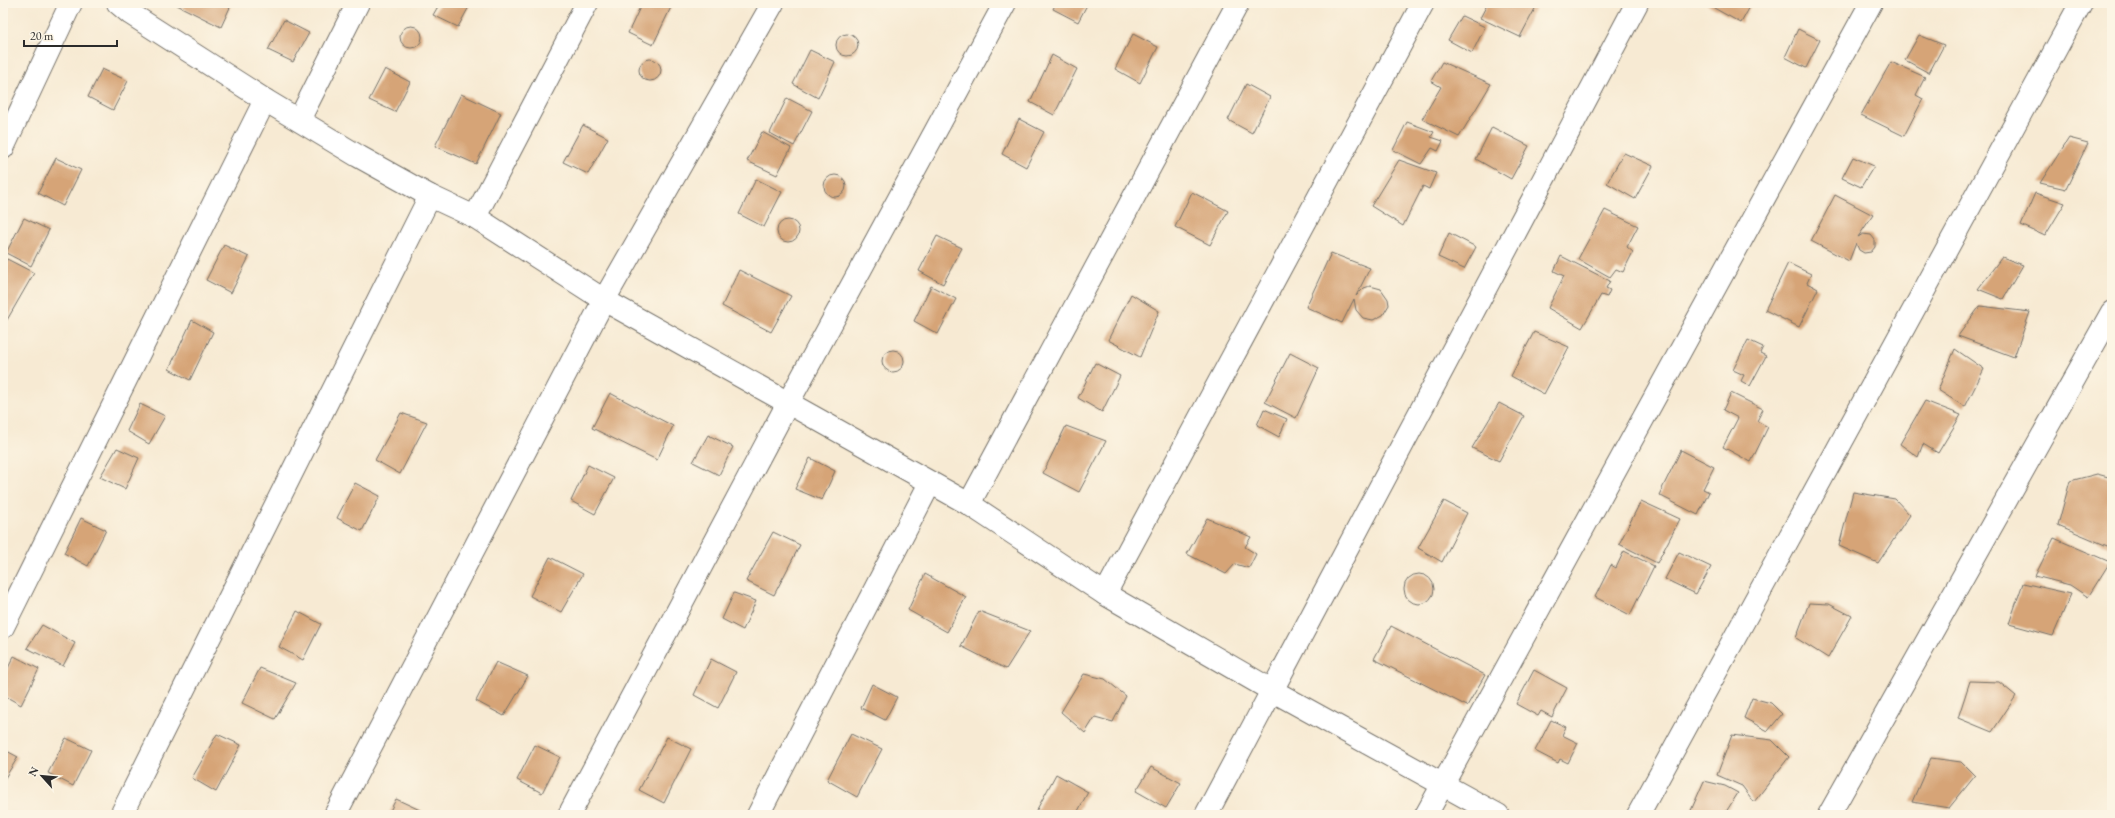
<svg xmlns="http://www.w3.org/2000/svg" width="2115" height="818" font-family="'EB Garamond',serif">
  <rect width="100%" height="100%" fill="#fcf5e5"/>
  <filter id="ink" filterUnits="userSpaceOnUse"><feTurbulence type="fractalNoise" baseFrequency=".025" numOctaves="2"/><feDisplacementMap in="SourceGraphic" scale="8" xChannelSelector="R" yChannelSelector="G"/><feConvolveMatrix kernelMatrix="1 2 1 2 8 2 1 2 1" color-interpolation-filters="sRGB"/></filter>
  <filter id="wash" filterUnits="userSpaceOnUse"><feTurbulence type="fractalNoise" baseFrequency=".012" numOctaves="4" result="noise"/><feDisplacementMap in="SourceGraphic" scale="16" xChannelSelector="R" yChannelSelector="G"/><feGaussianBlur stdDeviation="0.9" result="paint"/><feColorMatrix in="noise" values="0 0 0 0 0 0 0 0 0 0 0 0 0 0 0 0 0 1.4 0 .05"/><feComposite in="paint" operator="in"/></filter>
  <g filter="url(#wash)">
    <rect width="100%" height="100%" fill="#f7ead3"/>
    <g id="blocks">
      <g fill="#d6a477">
        <path d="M 178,3 L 232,3 L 221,27 L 177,5 Z"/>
        <path d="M 440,3 L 471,3 L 458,27 L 433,15 Z"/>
        <path d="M 642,3 L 673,3 L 653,45 L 628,33 Z"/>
        <path d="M 1056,3 L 1088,3 L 1078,22 L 1053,9 Z"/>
        <path d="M 1488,3 L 1538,3 L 1520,37 L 1480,18 Z"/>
        <path d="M 1705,3 L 1752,3 L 1741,23 Z"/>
        <path d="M 1462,16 L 1485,27 L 1472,53 L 1448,40 Z"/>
        <path d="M 284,20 L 309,33 L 293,62 L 268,50 Z"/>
        <circle cx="411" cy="37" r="11"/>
        <path d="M 1798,29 L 1820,40 L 1806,68 L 1785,57 Z"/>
        <path d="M 1133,34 L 1158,47 L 1140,83 L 1115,69 Z"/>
        <circle cx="847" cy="45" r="11"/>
        <path d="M 1919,35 L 1944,45 L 1929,73 L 1905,60 Z"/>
        <path d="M 810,50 L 835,62 L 818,98 L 793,84 Z"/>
        <path d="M 1052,55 L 1077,69 L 1054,115 L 1030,102 Z"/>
        <circle cx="650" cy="70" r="11"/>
        <path d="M 1442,62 L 1491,84 L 1459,137 L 1422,119 L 1441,87 L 1431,81 Z"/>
        <path d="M 1891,62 L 1925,77 L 1916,95 L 1923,99 L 1904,136 L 1861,115 Z"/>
        <path d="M 102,69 L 128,81 L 113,110 L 88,97 Z"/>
        <path d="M 385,69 L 410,82 L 395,112 L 369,100 Z"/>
        <path d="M 1246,84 L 1270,97 L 1252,133 L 1228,120 Z"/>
        <path d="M 461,94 L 501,113 L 476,164 L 435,146 Z"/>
        <path d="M 787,98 L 812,111 L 794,146 L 770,133 Z"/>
        <path d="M 1019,119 L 1044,132 L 1026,167 L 1002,154 Z"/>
        <path d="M 1407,122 L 1434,132 L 1431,137 L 1443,141 L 1438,151 L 1432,148 L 1421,164 L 1393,150 Z"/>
        <path d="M 583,125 L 608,138 L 588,174 L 563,162 Z"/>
        <path d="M 1492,127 L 1529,146 L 1511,179 L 1476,159 Z"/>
        <path d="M 762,132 L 791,148 L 777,175 L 747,161 Z"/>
        <path d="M 2069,138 L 2088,143 L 2066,189 L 2040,183 Z"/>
        <path d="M 1624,153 L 1653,166 L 1635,199 L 1607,183 Z"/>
        <path d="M 1853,157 L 1874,166 L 1861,187 L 1842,178 Z"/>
        <path d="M 56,158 L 81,170 L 63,206 L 38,193 Z"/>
        <path d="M 1399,160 L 1436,173 L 1429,189 L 1423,186 L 1403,226 L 1371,206 Z"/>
        <circle cx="835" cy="186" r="11"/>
        <path d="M 756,179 L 782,192 L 764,227 L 739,214 Z"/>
        <path d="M 1192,192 L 1228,211 L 1210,245 L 1175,227 Z"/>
        <path d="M 2035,193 L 2065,203 L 2045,236 L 2021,225 Z"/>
        <path d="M 1835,195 L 1873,215 L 1858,237 L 1863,234 L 1871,235 L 1875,240 L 1875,247 L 1871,252 L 1864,253 L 1859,250 L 1856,243 L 1849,261 L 1811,241 Z"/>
        <path d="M 1605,210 L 1638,226 L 1627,247 L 1633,252 L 1623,272 L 1616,269 L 1610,277 L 1578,259 Z"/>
        <path d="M 24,218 L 49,230 L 31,266 L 6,253 Z"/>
        <circle cx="788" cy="231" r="11"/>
        <path d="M 1449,233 L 1476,247 L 1464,269 L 1438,257 Z"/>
        <path d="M 937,236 L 962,248 L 943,284 L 919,271 Z"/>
        <path d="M 224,245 L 249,257 L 231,293 L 206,280 Z"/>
        <path d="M 1331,253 L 1370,268 L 1356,296 L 1364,288 L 1370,286 L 1381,289 L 1388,299 L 1389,305 L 1383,315 L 1373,320 L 1363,318 L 1356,310 L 1354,299 L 1342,323 L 1306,307 Z"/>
        <path d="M 1561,256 L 1610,281 L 1606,288 L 1610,290 L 1607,297 L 1601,295 L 1582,328 L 1548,308 L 1564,276 L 1554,271 Z"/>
        <path d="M 2002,257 L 2023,265 L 2003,299 L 1978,289 Z"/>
        <path d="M 7,259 L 34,273 L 7,320 L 3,318 L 3,267 Z"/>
        <path d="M 1788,263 L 1811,274 L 1807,283 L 1818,289 L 1799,327 L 1765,310 Z"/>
        <path d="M 739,270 L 791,296 L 771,332 L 722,306 Z"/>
        <path d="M 931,286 L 956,299 L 938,334 L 914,321 Z"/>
        <path d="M 1131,294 L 1159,311 L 1140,357 L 1108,340 Z"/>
        <path d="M 1980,306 L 2030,312 L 2014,357 L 1958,336 Z"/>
        <path d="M 192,320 L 213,332 L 190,380 L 169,369 Z"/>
        <path d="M 1534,332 L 1569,347 L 1544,394 L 1511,376 Z"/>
        <path d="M 1748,340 L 1763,347 L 1760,353 L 1766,356 L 1750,386 L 1741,381 L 1744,375 L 1733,370 Z"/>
        <path d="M 1955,349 L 1984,369 L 1965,407 L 1938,390 Z"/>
        <circle cx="893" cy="361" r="11"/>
        <path d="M 1290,353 L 1319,368 L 1296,418 L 1265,402 Z"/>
        <path d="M 1095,363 L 1120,376 L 1102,412 L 1078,398 Z"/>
        <path d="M 610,393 L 673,426 L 657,460 L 592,428 Z"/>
        <path d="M 1731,393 L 1763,409 L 1757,421 L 1768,427 L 1751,462 L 1723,447 L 1738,418 L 1723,410 Z"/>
        <path d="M 1925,401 L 1961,415 L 1938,453 L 1923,444 L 1918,457 L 1900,444 Z"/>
        <path d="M 1499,403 L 1524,416 L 1499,461 L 1472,448 Z"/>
        <path d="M 140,404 L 165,416 L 149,444 L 127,431 Z"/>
        <path d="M 1264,409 L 1287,419 L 1279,437 L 1257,425 Z"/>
        <path d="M 401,413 L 427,422 L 400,474 L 375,460 Z"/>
        <path d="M 1066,426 L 1106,441 L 1079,492 L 1043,473 Z"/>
        <path d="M 708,435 L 733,447 L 719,475 L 693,462 Z"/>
        <path d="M 117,448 L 139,458 L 125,489 L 100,477 Z"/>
        <path d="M 1681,450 L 1714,467 L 1703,489 L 1709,492 L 1698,515 L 1659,495 Z"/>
        <path d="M 810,458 L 835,471 L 822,500 L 795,489 Z"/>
        <path d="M 588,465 L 614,478 L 595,514 L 571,501 Z"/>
        <path d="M 2097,474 L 2112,478 L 2112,548 L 2058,525 L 2070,481 Z"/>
        <path d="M 355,483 L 380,496 L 362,531 L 337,518 Z"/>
        <path d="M 1853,492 L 1895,499 L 1910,515 L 1878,563 L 1839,546 Z"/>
        <path d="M 1444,501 L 1467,513 L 1442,562 L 1418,548 Z"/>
        <path d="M 1641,501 L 1680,519 L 1657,563 L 1619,544 Z"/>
        <path d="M 81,518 L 106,530 L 88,566 L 64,553 Z"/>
        <path d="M 1207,518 L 1251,537 L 1245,547 L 1256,554 L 1249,568 L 1235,564 L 1226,574 L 1187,554 Z"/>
        <path d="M 773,532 L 800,545 L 774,595 L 746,581 Z"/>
        <path d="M 2054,538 L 2110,562 L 2088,597 L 2070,585 L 2035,576 Z"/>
        <path d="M 1624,551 L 1654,566 L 1630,615 L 1595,597 L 1611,565 L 1616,568 Z"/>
        <path d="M 1679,552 L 1711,567 L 1696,594 L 1665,579 Z"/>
        <path d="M 550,557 L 583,574 L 561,612 L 530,596 Z"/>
        <circle cx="1419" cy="589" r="15"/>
        <path d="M 925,574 L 966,597 L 947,632 L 908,610 Z"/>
        <path d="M 2023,583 L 2071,594 L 2053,636 L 2009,624 Z"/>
        <path d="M 734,593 L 756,601 L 743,630 L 722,619 Z"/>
        <path d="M 1809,603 L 1829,604 L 1852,616 L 1828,658 L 1796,638 Z"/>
        <path d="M 297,611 L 321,624 L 303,660 L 279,647 Z"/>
        <path d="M 979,611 L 1030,631 L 1006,669 L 961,646 Z"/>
        <path d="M 42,625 L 75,643 L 63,666 L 27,648 Z"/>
        <path d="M 1391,626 L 1485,675 L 1467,706 L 1374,659 Z"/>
        <path d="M 14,656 L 39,669 L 21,705 L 3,695 L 3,678 Z"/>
        <path d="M 711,659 L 736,672 L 718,708 L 694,695 Z"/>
        <path d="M 496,662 L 528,676 L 504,716 L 476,701 Z"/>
        <path d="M 260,668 L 296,683 L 275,719 L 242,703 Z"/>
        <path d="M 1534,670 L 1567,688 L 1552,717 L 1541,711 L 1538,716 L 1516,704 Z"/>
        <path d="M 1084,674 L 1105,679 L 1126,696 L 1113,722 L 1095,717 L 1085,733 L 1061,712 Z"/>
        <path d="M 1970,681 L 1999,682 L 2016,696 L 1992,732 L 1958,718 Z"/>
        <path d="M 872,684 L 897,697 L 885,720 L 861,708 Z"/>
        <path d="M 1752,698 L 1771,703 L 1782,714 L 1768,731 L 1744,718 Z"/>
        <path d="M 1551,720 L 1566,727 L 1562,735 L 1578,743 L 1568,763 L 1560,759 L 1558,763 L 1535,751 Z"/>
        <path d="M 217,734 L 241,745 L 216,792 L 192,778 Z"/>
        <path d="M 851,734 L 882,749 L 857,797 L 827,780 Z"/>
        <path d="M 1732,735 L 1772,740 L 1789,757 L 1754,802 L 1742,786 L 1717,775 Z"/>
        <path d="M 667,737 L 691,749 L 664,803 L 639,790 Z"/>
        <path d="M 66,738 L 91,750 L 73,786 L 48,773 Z"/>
        <path d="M 535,745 L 560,757 L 542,793 L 517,780 Z"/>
        <path d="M 3,749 L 18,757 L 3,781 Z"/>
        <path d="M 1931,758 L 1961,762 L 1975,776 L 1949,808 L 1912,802 Z"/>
        <path d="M 1151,767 L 1181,783 L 1166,808 L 1136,791 Z"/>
        <path d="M 1056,774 L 1088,792 L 1076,815 L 1034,815 Z"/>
        <path d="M 1704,781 L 1725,786 L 1738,793 L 1724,815 L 1689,815 Z"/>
        <path d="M 396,799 L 422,811 L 420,815 L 388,815 Z"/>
      </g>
    </g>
  </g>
  <g filter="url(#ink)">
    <use href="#blocks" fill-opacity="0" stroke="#726e66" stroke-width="1"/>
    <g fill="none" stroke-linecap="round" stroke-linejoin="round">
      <g stroke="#726e66" stroke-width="24">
        <g id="minor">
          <path d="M 118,3 L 131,14 L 265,100 L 358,156 L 430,196 L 475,217 L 604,300 L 969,504 L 1105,594 L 1273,691 L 1498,815"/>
          <path d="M 299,120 L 358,3"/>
          <path d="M 3,148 L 71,3"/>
          <path d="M 475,217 L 587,3"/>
          <path d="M 969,504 L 1238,3"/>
          <path d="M 1105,594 L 1423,3"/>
          <path d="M 3,627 L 265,100"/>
          <path d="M 121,815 L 430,196"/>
          <path d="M 335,815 L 604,300 L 773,3"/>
          <path d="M 569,815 L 788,403 L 1005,3"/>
          <path d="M 758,815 L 930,483"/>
          <path d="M 1206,815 L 1637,3"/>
          <path d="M 1426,815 L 1871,3"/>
          <path d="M 1638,815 L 2081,3"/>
          <path d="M 1829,815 L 2112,312"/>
        </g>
      </g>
      <use href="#minor" stroke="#fff" stroke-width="22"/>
    </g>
  </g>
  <rect width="2115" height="818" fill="none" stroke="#fcf5e5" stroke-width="16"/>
  <g transform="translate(42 776) rotate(297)" stroke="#fcf5e5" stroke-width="3" paint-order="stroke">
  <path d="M0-3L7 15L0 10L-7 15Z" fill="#2b2b2b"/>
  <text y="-6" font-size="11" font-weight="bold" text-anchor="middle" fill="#2b2b2b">N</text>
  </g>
  <path d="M24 40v6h93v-6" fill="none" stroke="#2b2b2b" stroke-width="2"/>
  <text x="30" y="40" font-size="12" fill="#2b2b2b" stroke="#fcf5e5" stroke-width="3" paint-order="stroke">20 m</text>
</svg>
